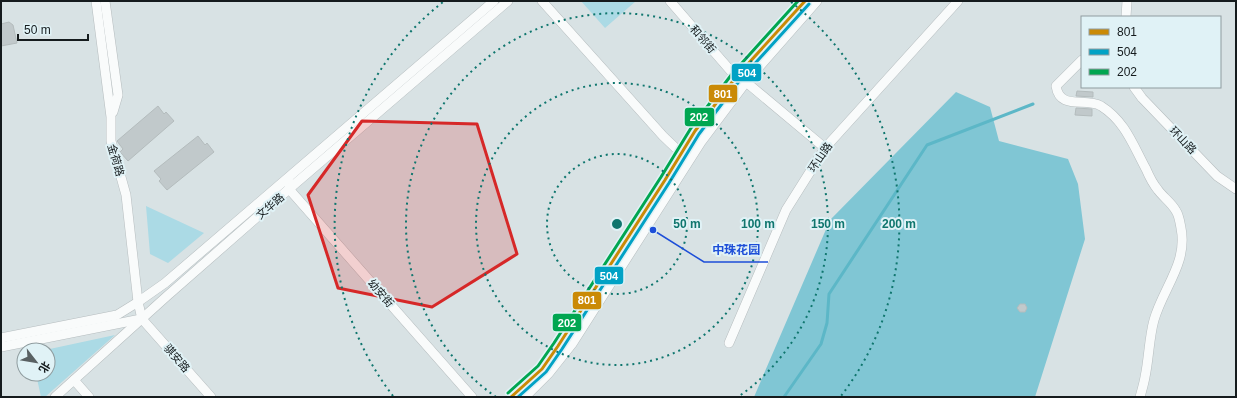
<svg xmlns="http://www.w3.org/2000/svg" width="1237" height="398" font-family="Arial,'Noto Sans SC',sans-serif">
  <rect width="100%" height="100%" fill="#d8e2e4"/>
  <g fill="#abdae5">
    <path d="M 581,1 L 636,1 L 605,28 Z"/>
    <path d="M 146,206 L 204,233 L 168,263 L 150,254 Z"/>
    <path d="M 115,335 L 45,397 L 41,397 L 36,374 L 48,374 L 48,350 L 45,350 Z"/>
  </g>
  <path fill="#80c6d4" d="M 956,92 L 990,107 L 999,141 L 1068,159 L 1078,184 L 1085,239 L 1035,397 L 754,397 L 830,220 Z"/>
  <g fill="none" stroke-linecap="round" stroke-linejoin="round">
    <path stroke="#5cb7c7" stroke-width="3" d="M 784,397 L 821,344 L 827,323 L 829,294 L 927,145 L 1033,104"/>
  </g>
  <g fill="#c1c9cb" stroke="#b4bcbd">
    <path d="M 9,22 L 13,25 L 17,43 L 1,46 L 1,24 Z"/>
    <path d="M 1077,91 L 1093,92 L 1093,97 L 1076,96 Z"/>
    <path d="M 158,106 L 164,114 L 166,112 L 174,121 L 128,161 L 120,152 L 123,149 L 117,141 Z"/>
    <path d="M 1076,108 L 1092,109 L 1092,116 L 1075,115 Z"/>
    <path d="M 198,136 L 205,145 L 207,143 L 214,152 L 167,190 L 159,181 L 161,179 L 154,171 Z"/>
    <path d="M 1020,304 L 1025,304 L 1027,308 L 1025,312 L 1020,312 L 1017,308 Z"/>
  </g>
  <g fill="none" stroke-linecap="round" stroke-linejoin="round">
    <g stroke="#b6bdbf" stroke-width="10">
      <g id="minor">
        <path d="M 96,1 L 111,117 L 111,141 L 126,195 L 138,302 L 142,319 L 211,397"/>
        <path d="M 105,1 L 118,95 L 113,112"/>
        <path d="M 542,1 L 663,136 L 685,157"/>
        <path d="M 670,1 L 736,77 L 746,82 L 825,148"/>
        <path d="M 1126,17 L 1127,1"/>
        <path d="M 1082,60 L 1056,86 C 1060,111 1085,97 1101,106 C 1125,121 1133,145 1146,169 C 1149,176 1153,184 1158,190 C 1163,197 1172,203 1176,211 C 1179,215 1180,223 1181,228 C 1188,263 1163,288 1154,320 C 1149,338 1149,358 1145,377 C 1144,383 1142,390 1140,397"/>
        <path d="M 1134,87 L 1142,98 L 1217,176 L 1236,189"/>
        <path d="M 290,183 L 289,189 L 472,397"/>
        <path d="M 1,338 L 117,315 L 138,302 L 165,283 L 494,1"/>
        <path d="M 729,343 L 786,210 L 825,148 L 958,1"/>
        <path d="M 1,347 L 141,319"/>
        <path d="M 74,380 L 89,397"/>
        <path d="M 55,397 L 167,296 L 289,189 L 508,1"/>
        <path d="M 511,397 L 542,369 L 558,346 L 665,180 L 695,131 L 736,77 L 805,1"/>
        <path d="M 525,397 L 549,373 L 572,344 L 701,142 L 746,82 L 817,1"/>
      </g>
    </g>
    <use href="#minor" stroke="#f9fbfb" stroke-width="9"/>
    <g stroke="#e0f2f6" stroke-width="6">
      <path id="bus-1" d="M 511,397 L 542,369 L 558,346 L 665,180 L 695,131 L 736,77 L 805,1"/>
    </g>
    <g stroke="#e0f2f6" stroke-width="6">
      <path id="bus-2" d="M 518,397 L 546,372 L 562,349 L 669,183 L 699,134 L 740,80 L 809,4"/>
    </g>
    <g stroke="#e0f2f6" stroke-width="6">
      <path id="bus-3" d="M 508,393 L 538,366 L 554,343 L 661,177 L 691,128 L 732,74 L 798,1"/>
    </g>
    <use href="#bus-1" stroke="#ca8a06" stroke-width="3"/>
    <use href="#bus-2" stroke="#01a2c5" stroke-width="3"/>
    <use href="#bus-3" stroke="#00a651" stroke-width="3"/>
  </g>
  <path fill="#d62828" fill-opacity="0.2" stroke="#d62828" stroke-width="3" stroke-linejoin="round" d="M 362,121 L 477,124 L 517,254 L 432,307 L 338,288 L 308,195 Z"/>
  <g fill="none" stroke="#0f766e" stroke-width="2" stroke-dasharray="2 4">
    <circle cx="617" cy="224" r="70"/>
    <circle cx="617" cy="224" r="141"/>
    <path d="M496 397A211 211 0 1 1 738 397"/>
    <path d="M393 396A282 282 0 0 1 443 2M791 2A282 282 0 0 1 841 396"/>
  </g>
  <g text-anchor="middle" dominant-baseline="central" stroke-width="4" stroke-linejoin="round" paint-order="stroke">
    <g font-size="11" fill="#151b1d" stroke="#e0f2f6">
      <text transform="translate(703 39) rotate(49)">和邻街</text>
      <text transform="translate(1183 140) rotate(46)">环山路</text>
      <text transform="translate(820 157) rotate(-56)">环山路</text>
      <text transform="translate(116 160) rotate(74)">金荷路</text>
      <text transform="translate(270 206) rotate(-41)">文华路</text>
      <text transform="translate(381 293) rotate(49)">幼安街</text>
      <text transform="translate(177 358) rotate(49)">骐安路</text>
    </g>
  </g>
  <circle cx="617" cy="224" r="6" fill="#0f766e" stroke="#e0f2f6" stroke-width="2"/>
  <g font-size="12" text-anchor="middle" font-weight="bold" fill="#0f766e" stroke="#e0f2f6" stroke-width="4" stroke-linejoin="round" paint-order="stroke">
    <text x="687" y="228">50 m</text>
    <text x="758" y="228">100 m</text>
    <text x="828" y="228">150 m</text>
    <text x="899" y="228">200 m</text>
  </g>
  <path fill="none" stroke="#1d4ed8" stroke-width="1.5" d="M653 230L704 262H768"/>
  <circle fill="#1d4ed8" stroke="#e0f2f6" stroke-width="1.5" cx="653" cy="230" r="4"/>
  <g font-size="12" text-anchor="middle" font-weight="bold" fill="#1d4ed8" stroke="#e0f2f6" stroke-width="4" stroke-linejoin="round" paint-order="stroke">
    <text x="736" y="254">中珠花园</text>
  </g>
  <g stroke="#e0f2f6" stroke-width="1.5">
    <rect x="731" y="63" width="31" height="19" rx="4" fill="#01a2c5"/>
    <rect x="708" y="84" width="30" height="19" rx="4" fill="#ca8a06"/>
    <rect x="684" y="107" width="31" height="20" rx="4" fill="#00a651"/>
    <rect x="594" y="266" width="30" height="19" rx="4" fill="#01a2c5"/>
    <rect x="572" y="291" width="30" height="19" rx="4" fill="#ca8a06"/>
    <rect x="552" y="313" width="30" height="19" rx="4" fill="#00a651"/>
  </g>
  <g font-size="11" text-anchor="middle" font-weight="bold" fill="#fff">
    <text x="747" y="77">504</text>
    <text x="723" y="98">801</text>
    <text x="699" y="121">202</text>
    <text x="609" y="280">504</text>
    <text x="587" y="304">801</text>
    <text x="567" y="327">202</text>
  </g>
  <rect width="1237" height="398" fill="none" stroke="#151b1d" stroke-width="4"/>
  <rect x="1081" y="16" width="140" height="72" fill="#e0f2f6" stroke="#8f9c9f"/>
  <rect x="1089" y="29" width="20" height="6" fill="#ca8a06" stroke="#8f9c9f"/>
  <text x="1117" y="36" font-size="12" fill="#151b1d">801</text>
  <rect x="1089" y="49" width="20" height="6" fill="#01a2c5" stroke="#8f9c9f"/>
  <text x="1117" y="56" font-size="12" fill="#151b1d">504</text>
  <rect x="1089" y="69" width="20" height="6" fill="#00a651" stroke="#8f9c9f"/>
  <text x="1117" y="76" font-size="12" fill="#151b1d">202</text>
  <g transform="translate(36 362) rotate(121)"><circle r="19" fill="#e0f2f6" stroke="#8f9c9f"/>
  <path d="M0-3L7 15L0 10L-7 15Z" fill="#596163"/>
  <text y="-6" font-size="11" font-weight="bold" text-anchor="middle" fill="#151b1d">北</text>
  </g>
  <path d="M18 34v6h70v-6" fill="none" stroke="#151b1d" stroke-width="2"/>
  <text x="24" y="34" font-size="12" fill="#151b1d" stroke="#e0f2f6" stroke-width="3" paint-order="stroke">50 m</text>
</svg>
